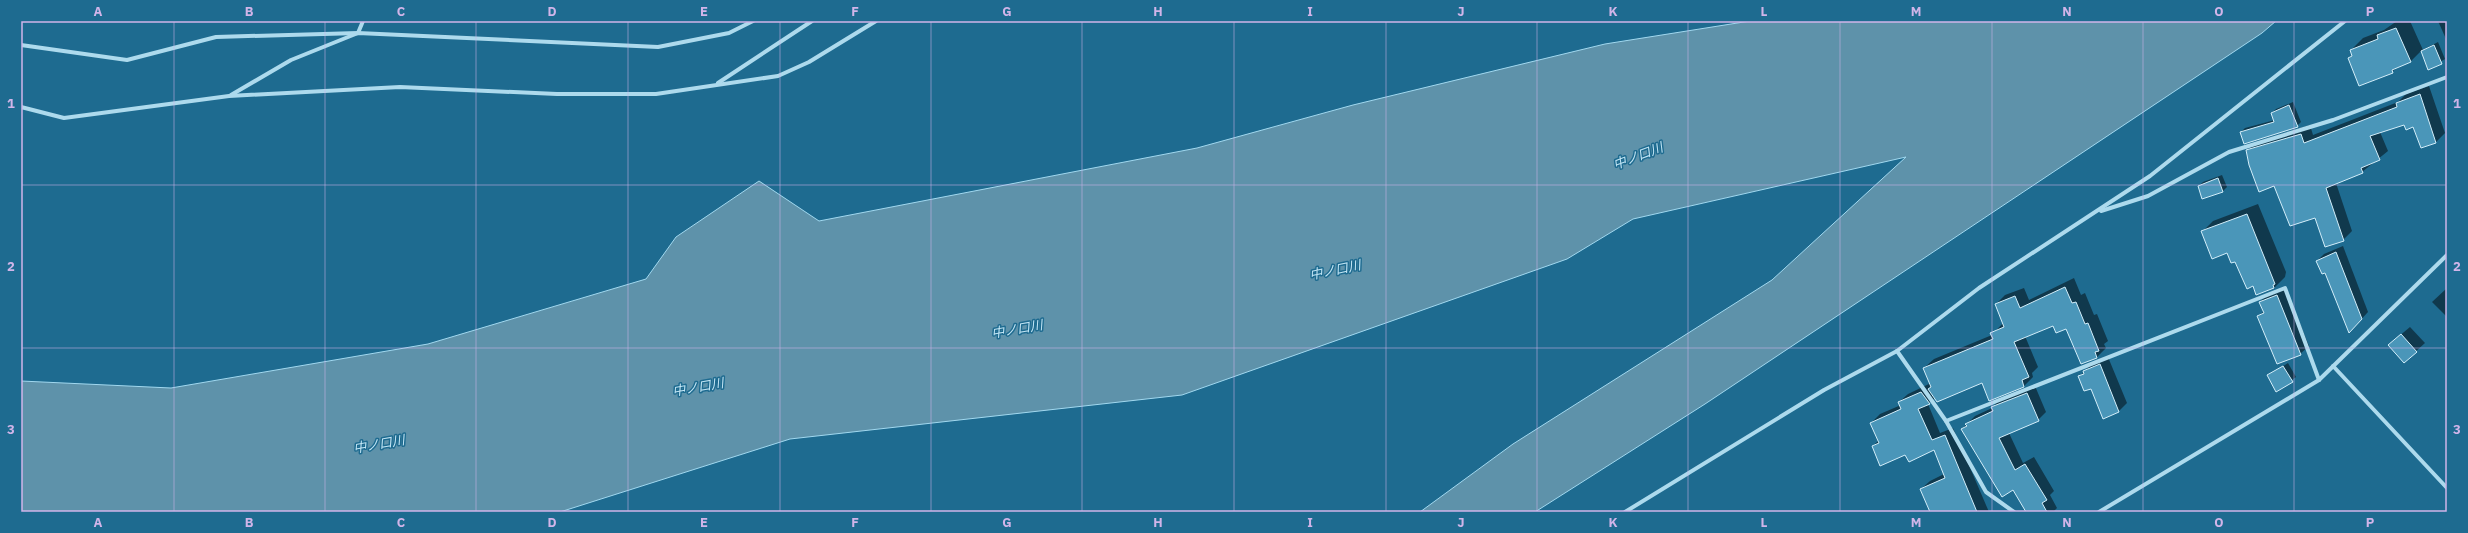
<svg xmlns="http://www.w3.org/2000/svg" width="2468" height="533" font-family="'IBM Plex Sans','Noto Sans JP',sans-serif">
  <rect width="100%" height="100%" fill="#1e6b90"/>
  <path fill="#5e92aa" stroke="#a1d8ef" d="M 1750,21 L 2276,21 L 2262,33 L 1705,404 L 1535,512 L 1420,512 L 1513,444 L 1772,280 L 1906,157 L 1633,219 L 1567,259 L 1182,395 L 790,439 L 560,512 L 21,512 L 21,381 L 171,388 L 428,344 L 646,279 L 676,237 L 759,181 L 819,221 L 1197,148 L 1353,105 L 1605,44 Z"/>
  <g fill="#0007">
    <path d="M 2397,21 L 2410,21 L 2423,50 L 2438,42 L 2445,59 L 2429,68 L 2422,50 L 2411,61 L 2398,66 L 2392,72 L 2349,58 L 2353,54 L 2351,50 L 2363,38 L 2384,30 Z"/>
    <path d="M 2438,21 L 2447,21 L 2447,38 L 2446,39 Z"/>
    <path d="M 2429,86 L 2445,133 L 2436,142 L 2422,147 L 2414,126 L 2404,123 L 2380,132 L 2388,151 L 2362,172 L 2336,183 L 2352,231 L 2343,240 L 2274,185 L 2247,151 L 2256,142 L 2310,125 L 2313,135 L 2398,102 L 2406,94 Z"/>
    <path d="M 2293,102 L 2301,122 L 2297,126 L 2241,132 L 2245,128 L 2275,120 L 2272,113 L 2276,109 Z"/>
    <path d="M 2222,175 L 2227,187 L 2223,191 L 2203,198 L 2199,186 L 2203,182 Z"/>
    <path d="M 2258,204 L 2286,272 L 2285,277 L 2274,288 L 2253,285 L 2228,252 L 2202,232 L 2213,221 Z"/>
    <path d="M 2343,246 L 2368,312 L 2356,325 L 2317,261 L 2324,254 Z"/>
    <path d="M 2074,278 L 2081,295 L 2085,293 L 2094,315 L 2097,314 L 2108,341 L 2104,344 L 2106,348 L 2097,357 L 2081,363 L 2067,327 L 2054,325 L 2025,336 L 2038,367 L 2032,373 L 2033,377 L 2024,386 L 1989,399 L 1982,382 L 1935,398 L 1928,404 L 1940,433 L 1953,428 L 1989,512 L 1936,512 L 1921,489 L 1930,481 L 1944,474 L 1934,449 L 1906,454 L 1873,446 L 1879,440 L 1871,423 L 1880,414 L 1901,405 L 1899,402 L 1908,394 L 1931,383 L 1924,368 L 1934,359 L 1992,335 L 2003,323 L 1996,304 L 2005,295 L 2024,288 L 2029,300 Z"/>
    <path d="M 2285,287 L 2309,346 L 2300,354 L 2259,316 L 2264,311 L 2260,302 L 2268,294 Z"/>
    <path d="M 2447,288 L 2447,317 L 2432,302 Z"/>
    <path d="M 2410,327 L 2425,343 L 2404,362 L 2398,337 Z"/>
    <path d="M 2108,357 L 2127,403 L 2119,411 L 2103,417 L 2091,387 L 2080,376 L 2093,363 Z"/>
    <path d="M 2288,363 L 2296,377 L 2277,391 L 2268,376 Z"/>
    <path d="M 2035,386 L 2046,412 L 2038,420 L 2009,433 L 2023,463 L 2034,457 L 2054,491 L 2050,495 L 2057,508 L 2053,512 L 2031,512 L 1962,429 L 1975,416 L 1992,408 L 2000,399 Z"/>
  </g>
  <g fill="#4a96b9" stroke="#d3eefa">
    <path d="M 2396,28 L 2411,62 L 2392,70 L 2393,73 L 2359,86 L 2348,58 L 2352,56 L 2350,50 L 2378,39 L 2377,35 Z"/>
    <path d="M 2434,45 L 2442,64 L 2428,70 L 2421,51 Z"/>
    <path d="M 2420,94 L 2436,143 L 2421,148 L 2413,127 L 2406,130 L 2404,125 L 2370,136 L 2380,160 L 2361,168 L 2363,173 L 2326,188 L 2344,241 L 2325,247 L 2315,218 L 2290,226 L 2274,186 L 2259,192 L 2249,165 L 2246,150 L 2301,134 L 2304,143 L 2397,107 L 2396,103 Z"/>
    <path d="M 2289,105 L 2298,127 L 2244,144 L 2240,132 L 2274,122 L 2271,113 Z"/>
    <path d="M 2218,178 L 2223,192 L 2202,199 L 2198,186 Z"/>
    <path d="M 2247,214 L 2275,284 L 2273,285 L 2274,288 L 2256,295 L 2253,286 L 2247,289 L 2235,262 L 2231,263 L 2227,253 L 2212,259 L 2201,231 Z"/>
    <path d="M 2336,252 L 2362,319 L 2349,333 L 2325,273 L 2322,274 L 2316,261 Z"/>
    <path d="M 2065,287 L 2072,303 L 2076,302 L 2085,324 L 2088,323 L 2099,351 L 2095,352 L 2097,358 L 2081,364 L 2066,329 L 2056,333 L 2053,326 L 2014,342 L 2029,377 L 2022,380 L 2024,387 L 1989,401 L 1982,383 L 1937,402 L 1928,389 L 1931,387 L 1923,368 L 1993,339 L 1990,333 L 2004,327 L 1995,304 L 2015,296 L 2020,308 Z"/>
    <path d="M 2277,295 L 2301,355 L 2277,364 L 2257,316 L 2264,313 L 2259,302 Z"/>
    <path d="M 2401,334 L 2417,352 L 2404,363 L 2388,345 Z"/>
    <path d="M 2100,364 L 2119,412 L 2103,419 L 2091,389 L 2084,391 L 2078,376 L 2084,374 L 2083,371 Z"/>
    <path d="M 2283,366 L 2293,382 L 2276,392 L 2267,375 Z"/>
    <path d="M 1921,392 L 1930,404 L 1918,409 L 1932,440 L 1945,435 L 1977,512 L 1930,512 L 1920,489 L 1945,478 L 1934,450 L 1909,462 L 1905,455 L 1880,466 L 1872,446 L 1879,443 L 1870,423 L 1901,409 L 1898,402 Z"/>
    <path d="M 2027,393 L 2039,421 L 1999,438 L 2015,470 L 2025,464 L 2047,500 L 2042,503 L 2047,512 L 2026,512 L 2013,490 L 2002,497 L 1961,429 L 1967,426 L 1965,424 L 1993,411 L 1991,407 Z"/>
  </g>
  <g fill="none" stroke-linecap="round" stroke-linejoin="round">
    <g stroke="#addaed" stroke-width="4">
      <path d="M 21,45 L 127,60 L 216,37 L 358,33 L 658,47 L 729,33 L 753,21"/>
      <path d="M 718,83 L 812,21"/>
      <path d="M 231,95 L 291,60 L 358,33 L 363,21"/>
      <path d="M 21,107 L 64,118 L 229,96 L 400,87 L 557,94 L 656,94 L 778,76 L 809,62 L 876,21"/>
      <path d="M 2101,211 L 2148,196 L 2229,152 L 2333,120 L 2447,77"/>
      <path d="M 1897,351 L 1946,421 L 1986,492 L 2014,512"/>
      <path d="M 2333,366 L 2447,488"/>
      <path d="M 1946,421 L 2285,288 L 2319,380"/>
      <path d="M 1625,512 L 1824,390 L 1897,351 L 1979,288 L 2150,176 L 2345,21"/>
      <path d="M 2099,512 L 2319,380 L 2447,255"/>
    </g>
  </g>
  <path fill="none" stroke="#d1b5e9" stroke-width="1" stroke-opacity="0.55" d="M 174,21 L 174,512M 325,21 L 325,512M 476,21 L 476,512M 628,21 L 628,512M 780,21 L 780,512M 931,21 L 931,512M 1082,21 L 1082,512M 1234,21 L 1234,512M 1386,21 L 1386,512M 1537,21 L 1537,512M 1688,21 L 1688,512M 1840,21 L 1840,512M 1992,21 L 1992,512M 2143,21 L 2143,512M 2294,21 L 2294,512M 21,185 L 2447,185M 21,348 L 2447,348"/>
  <g text-anchor="middle" dominant-baseline="central" stroke-width="3" stroke-linejoin="round" paint-order="stroke">
    <g font-size="13" font-style="italic" fill="#c4e7f6" stroke="#1e6b90">
      <text transform="translate(1638 156) rotate(-21)">中ノ口川</text>
      <text transform="translate(1335 270) rotate(-12)">中ノ口川</text>
      <text transform="translate(1017 329) rotate(-10)">中ノ口川</text>
      <text transform="translate(698 387) rotate(-10)">中ノ口川</text>
      <text transform="translate(379 444) rotate(-10)">中ノ口川</text>
    </g>
  </g>
  <rect width="2468" height="533" fill="none" stroke="#1e6b90" stroke-width="44"/>
  <rect x="22" y="22" width="2424" height="489" fill="none" stroke="#d1b5e9" stroke-width="1.5"/>
  <g font-size="13" text-anchor="middle" font-weight="bold" fill="#d1b5e9">
    <text x="98" y="16">A</text>
    <text x="249" y="16">B</text>
    <text x="401" y="16">C</text>
    <text x="552" y="16">D</text>
    <text x="704" y="16">E</text>
    <text x="855" y="16">F</text>
    <text x="1007" y="16">G</text>
    <text x="1158" y="16">H</text>
    <text x="1310" y="16">I</text>
    <text x="1461" y="16">J</text>
    <text x="1613" y="16">K</text>
    <text x="1764" y="16">L</text>
    <text x="1916" y="16">M</text>
    <text x="2067" y="16">N</text>
    <text x="2219" y="16">O</text>
    <text x="2370" y="16">P</text>
    <text x="11" y="108">1</text>
    <text x="2457" y="108">1</text>
    <text x="11" y="271">2</text>
    <text x="2457" y="271">2</text>
    <text x="11" y="434">3</text>
    <text x="2457" y="434">3</text>
    <text x="98" y="527">A</text>
    <text x="249" y="527">B</text>
    <text x="401" y="527">C</text>
    <text x="552" y="527">D</text>
    <text x="704" y="527">E</text>
    <text x="855" y="527">F</text>
    <text x="1007" y="527">G</text>
    <text x="1158" y="527">H</text>
    <text x="1310" y="527">I</text>
    <text x="1461" y="527">J</text>
    <text x="1613" y="527">K</text>
    <text x="1764" y="527">L</text>
    <text x="1916" y="527">M</text>
    <text x="2067" y="527">N</text>
    <text x="2219" y="527">O</text>
    <text x="2370" y="527">P</text>
  </g>
</svg>
